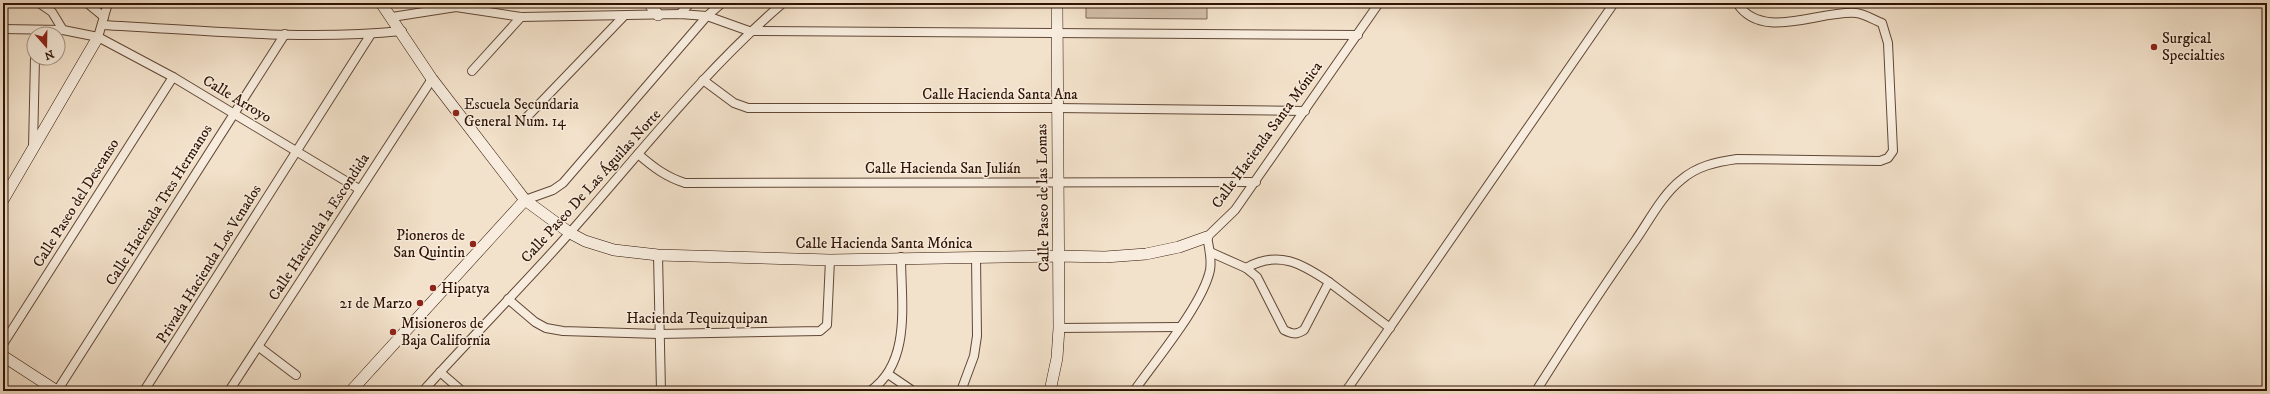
<svg xmlns="http://www.w3.org/2000/svg" width="2270" height="394" font-family="'IM FELL DW Pica',serif">
  <rect width="100%" height="100%" fill="#f3e2cb"/>
  <filter id="stains"><feTurbulence type="fractalNoise" baseFrequency=".005" numOctaves="4"/><feColorMatrix values="0 0 0 0 .2 0 0 0 0 .09 0 0 0 0 .02 0 0 0 .5 -.17"/></filter>
  <radialGradient id="worn" r=".72"><stop offset=".6" stop-color="#630" stop-opacity="0"/><stop offset="1" stop-color="#630" stop-opacity=".3"/></radialGradient>
  <path fill="#d2bfa9" stroke="#816956" d="M 1086,3 L 1207,3 L 1207,19 L 1086,18 Z"/>
  <g fill="none" stroke-linecap="round" stroke-linejoin="round">
    <g stroke="#614736" stroke-width="10">
      <g id="street">
        <path d="M 39,3 L 52,12 L 63,30"/>
        <path d="M 87,3 L 104,17"/>
        <path d="M 680,14 L 690,3"/>
        <path d="M 392,17 L 456,7 L 521,17 L 680,14 L 707,16 L 749,31 L 1358,35"/>
        <path d="M 102,25 C 201,30 303,41 402,31"/>
        <path d="M 3,29 L 63,30 L 98,37 L 173,77 L 359,189"/>
        <path d="M 98,37 L 108,3"/>
        <path d="M 472,71 L 521,17"/>
        <path d="M 703,80 L 734,103 L 748,108 L 1057,108 L 1305,111"/>
        <path d="M 523,121 L 623,17"/>
        <path d="M 33,147 L 35,58"/>
        <path d="M 638,154 C 653,167 666,177 685,183 L 1256,182"/>
        <path d="M 525,200 L 553,190 L 563,183 L 707,16 L 722,3"/>
        <path d="M 1210,252 L 1246,268 L 1257,277 L 1284,330 C 1292,334 1296,335 1304,330 L 1329,282 L 1390,328"/>
        <path d="M 658,255 L 661,391"/>
        <path d="M 1246,268 C 1278,250 1301,263 1329,282"/>
        <path d="M 508,299 L 535,322 L 546,328 L 563,331 L 659,334 L 820,331 L 827,325 L 830,260"/>
        <path d="M 1059,328 L 1179,327"/>
        <path d="M 3,344 L 173,77"/>
        <path d="M 259,347 L 296,375"/>
        <path d="M 440,372 L 462,391"/>
        <path d="M 888,374 L 913,391"/>
        <path d="M 57,391 L 285,34"/>
        <path d="M 144,391 L 371,34"/>
        <path d="M 229,391 L 432,79"/>
        <path d="M 423,391 C 475,333 530,279 581,220 C 646,146 708,67 783,3"/>
        <path d="M 870,391 C 912,362 901,302 901,257"/>
        <path d="M 961,391 L 974,356 L 977,336 L 976,257"/>
        <path d="M 1134,391 C 1155,361 1203,304 1210,270 C 1212,259 1209,247 1207,237 L 1235,210 L 1379,3"/>
        <path d="M 1346,391 L 1614,3"/>
        <path d="M 1536,391 C 1568,340 1601,290 1635,241 C 1649,221 1662,195 1681,180 C 1697,166 1716,162 1737,159 L 1880,161 L 1888,158 L 1893,151 L 1888,43 L 1882,23 C 1874,20 1865,14 1856,13 C 1819,10 1762,42 1737,3"/>
      </g>
    </g>
    <g stroke="#301304" stroke-width="12">
      <g id="secondary">
        <path d="M 381,3 L 432,79 L 525,200 L 570,233 L 585,241 L 614,250 L 658,255 L 830,260 L 1059,256 L 1105,257 L 1146,254 L 1179,247 L 1207,237"/>
        <path d="M 649,3 L 658,15"/>
        <path d="M 3,200 L 98,37"/>
        <path d="M 3,356 L 57,391"/>
        <path d="M 351,391 L 525,200"/>
        <path d="M 1050,391 L 1057,358 L 1059,328 L 1057,3"/>
      </g>
    </g>
    <use href="#street" stroke="#f7ecdd" stroke-width="8"/>
    <use href="#secondary" stroke="#f7ecdd" stroke-width="11"/>
  </g>
  <g fill="#8f2418" stroke="#f7ecdd" stroke-width="1.5">
    <circle cx="2154" cy="47" r="4"/>
    <circle cx="456" cy="113" r="4"/>
    <circle cx="473" cy="244" r="4"/>
    <circle cx="433" cy="288" r="4"/>
    <circle cx="420" cy="303" r="4"/>
    <circle cx="393" cy="332" r="4"/>
  </g>
  <g text-anchor="middle" dominant-baseline="central" stroke-width="3" stroke-linejoin="round" paint-order="stroke">
    <g font-size="15" fill="#301304" stroke="#f7ecdd" text-anchor="start">
      <text x="2162" y="38">Surgical<tspan x="2162" dy="17">Specialties</tspan></text>
      <text x="464" y="104">Escuela Secundaria<tspan x="464" dy="17">General Num. 14</tspan></text>
      <text x="465" y="235" text-anchor="end">Pioneros de<tspan x="465" dy="17">San Quintin</tspan></text>
      <text x="441" y="288">Hipatya</text>
      <text x="412" y="303" text-anchor="end">21 de Marzo</text>
      <text x="401" y="323">Misioneros de<tspan x="401" dy="17">Baja California</tspan></text>
    </g>
    <g font-size="15" fill="#301304" stroke="#f7ecdd">
      <text x="1000" y="94">Calle Hacienda Santa Ana</text>
      <text transform="translate(237 99) rotate(31)">Calle Arroyo</text>
      <text transform="translate(1267 135) rotate(-54)">Calle Hacienda Santa Mónica</text>
      <text x="943" y="168">Calle Hacienda San Julián</text>
      <text transform="translate(591 186) rotate(-48)">Calle Paseo De Las Águilas Norte</text>
      <text transform="translate(1043 198) rotate(-91)">Calle Paseo de las Lomas</text>
      <text transform="translate(76 203) rotate(-58)">Calle Paseo del Descanso</text>
      <text transform="translate(159 205) rotate(-58)">Calle Hacienda Tres Hermanos</text>
      <text transform="translate(319 227) rotate(-57)">Calle Hacienda la Escondida</text>
      <text x="884" y="243">Calle Hacienda Santa Mónica</text>
      <text transform="translate(209 264) rotate(-58)">Privada Hacienda Los Venados</text>
      <text x="697" y="318">Hacienda Tequizquipan</text>
    </g>
  </g>
  <rect width="2270" height="394" fill="none" stroke="#f3e2cb" stroke-width="16"/>
  <rect x="4" y="4" width="2262" height="386" fill="none" stroke="#301304" stroke-width="2"/>
  <rect x="8" y="8" width="2254" height="378" fill="none" stroke="#301304"/>
  <g transform="translate(46 46) rotate(160)"><circle r="19" fill="#f7ecdd" stroke="#a79586"/>
  <path d="M0-3L7 15L0 10L-7 15Z" fill="#8f2418"/>
  <text y="-6" font-size="11" font-weight="bold" text-anchor="middle" fill="#301304">N</text>
  </g>
  <rect width="100%" height="100%" filter="url(#stains)"/>
  <rect width="100%" height="100%" fill="url(#worn)"/>
</svg>
